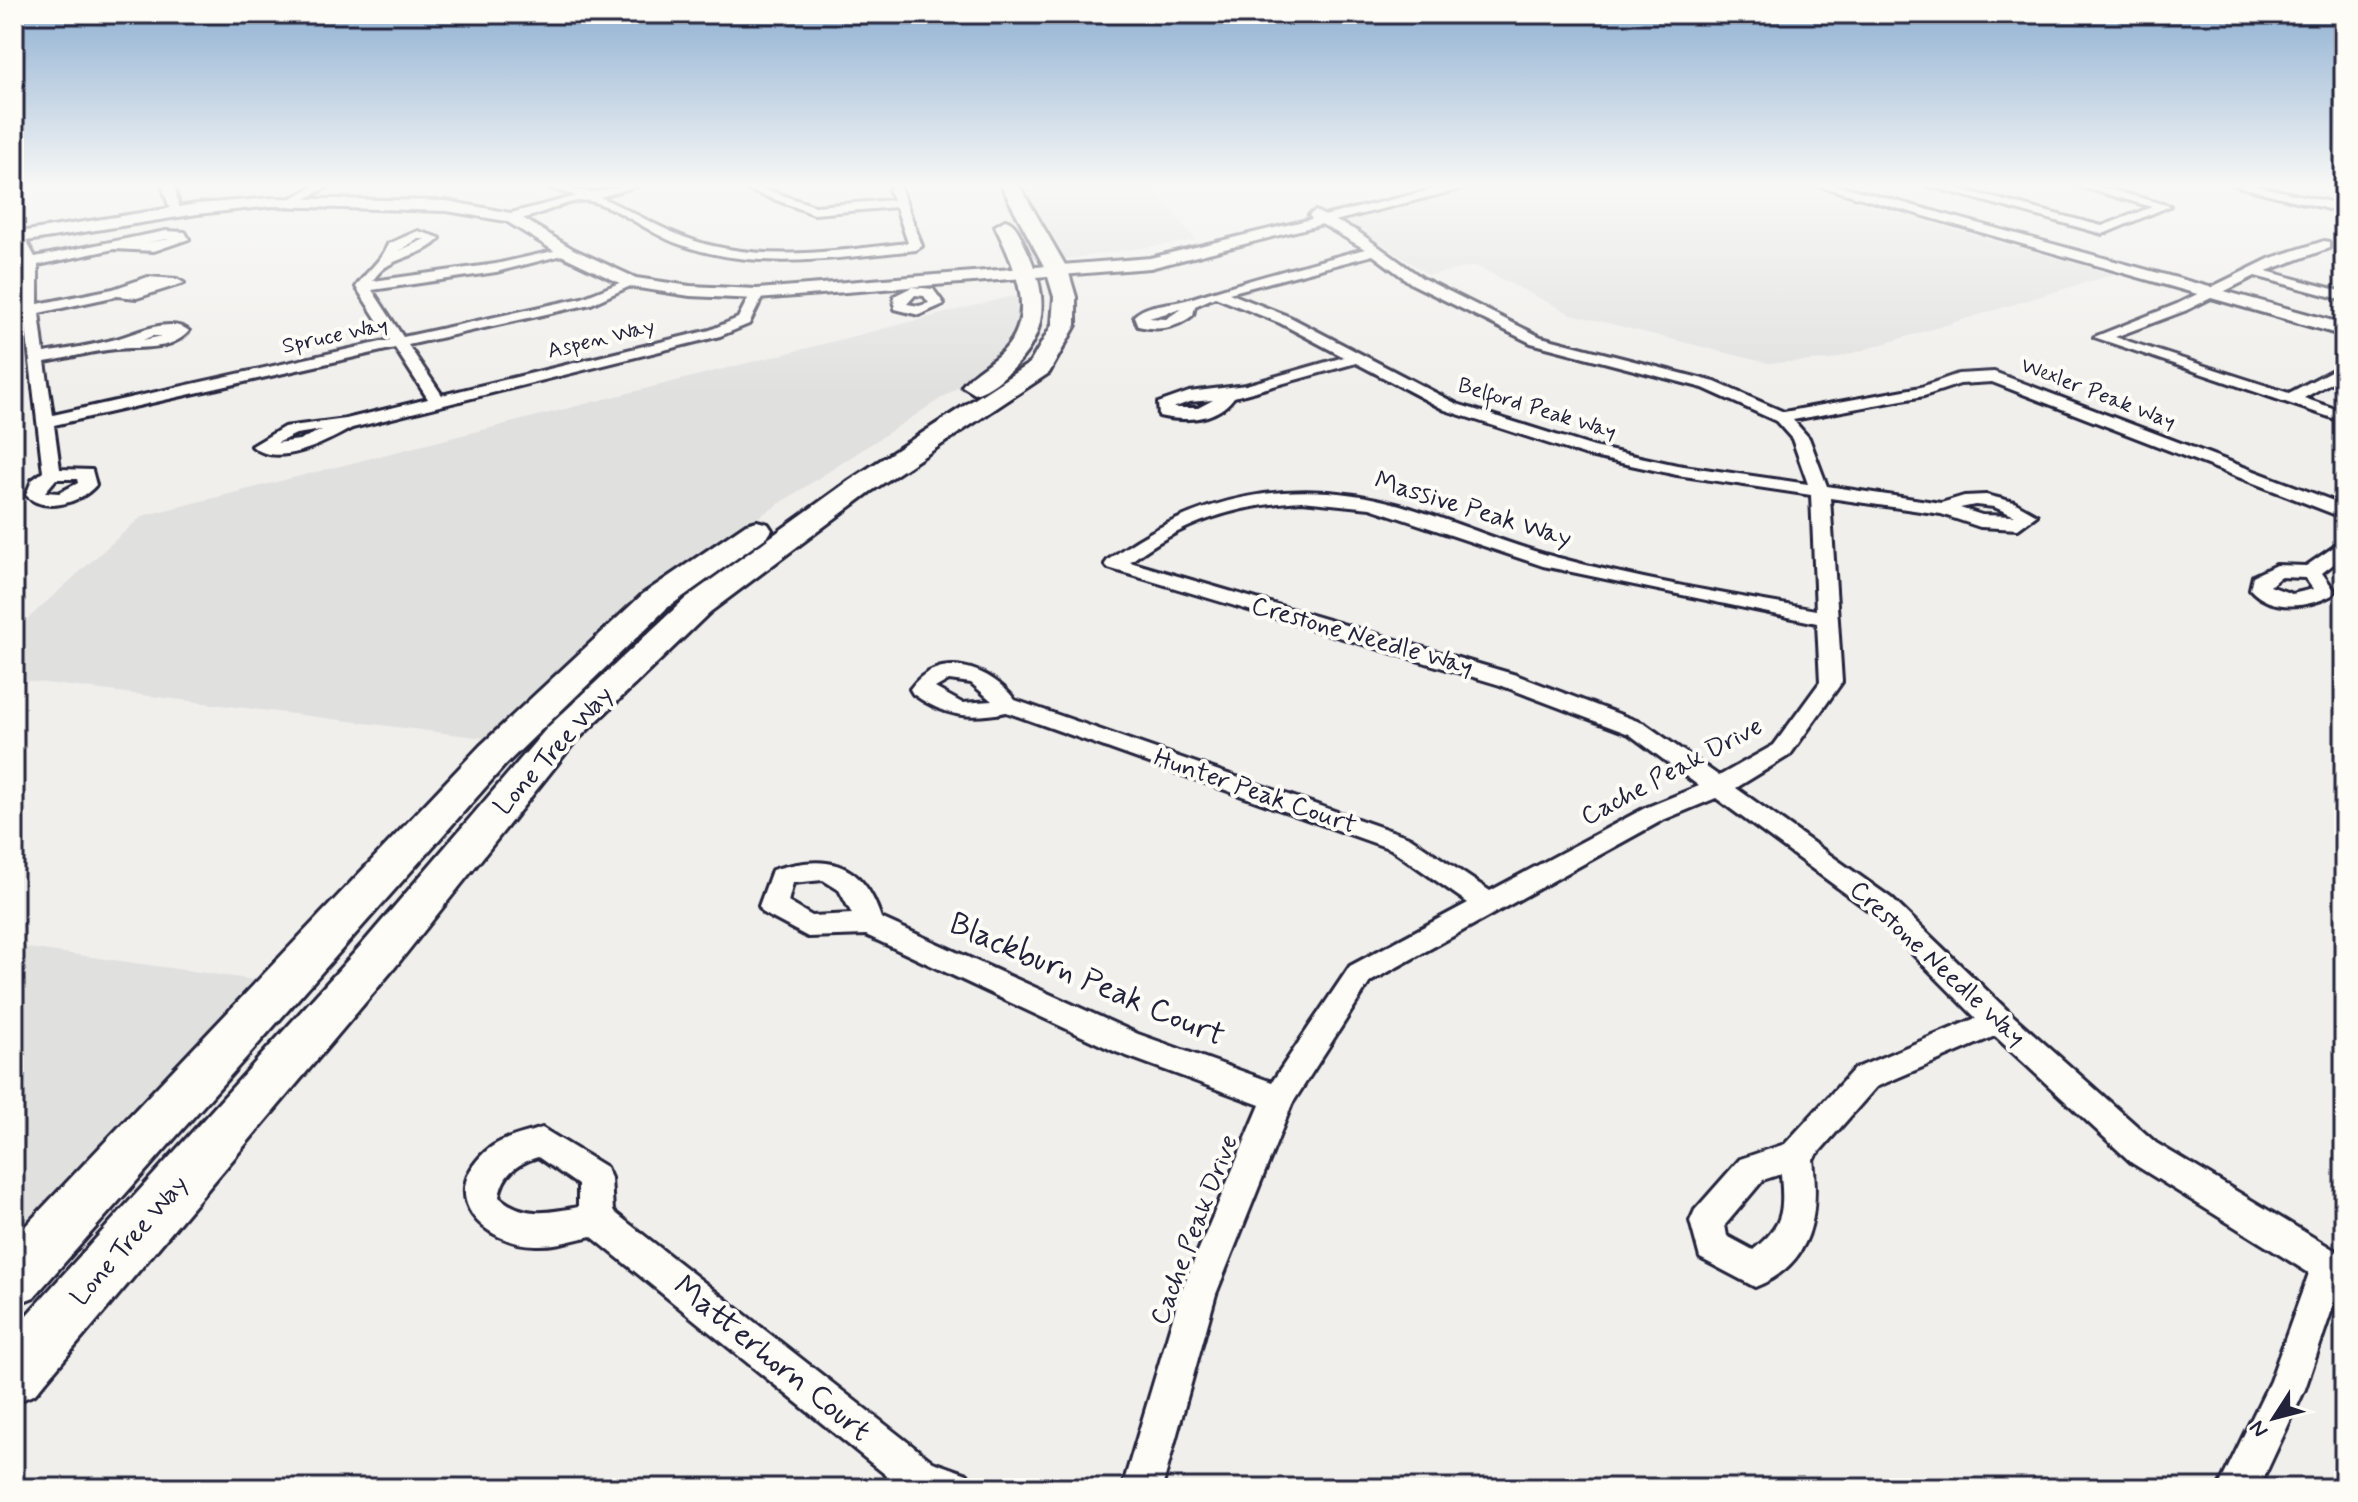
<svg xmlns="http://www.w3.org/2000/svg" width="2358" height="1502" font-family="Mynerve,sans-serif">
  <rect width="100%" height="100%" fill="#f0efec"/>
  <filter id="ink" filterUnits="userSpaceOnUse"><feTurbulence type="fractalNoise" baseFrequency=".0125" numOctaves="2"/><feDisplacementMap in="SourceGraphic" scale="16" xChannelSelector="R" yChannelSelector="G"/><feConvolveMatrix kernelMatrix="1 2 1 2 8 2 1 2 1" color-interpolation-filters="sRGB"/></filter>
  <g filter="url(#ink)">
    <g fill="#e0e0df">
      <path d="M 1017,185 L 1150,185 L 1196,240 L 1060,260 Z"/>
      <path d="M 1465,185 L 1799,185 L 2114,274 L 1830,360 L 1767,363 L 1571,314 L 1476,266 L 1429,275 L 1339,216 Z"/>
      <path d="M 1028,296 L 1022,323 L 1007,344 L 974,377 L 642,593 L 492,739 L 14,679 L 14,631 L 142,516 L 1009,297 Z"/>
      <path d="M 14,946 L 262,981 L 14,1248 Z"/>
    </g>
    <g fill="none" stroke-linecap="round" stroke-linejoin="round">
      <g stroke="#22223b" stroke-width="6">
        <g id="minor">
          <path d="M 162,185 L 174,185 L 181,215 L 171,212 Z"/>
          <path d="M 316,185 L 331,185 L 298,203 L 288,200 Z"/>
          <path d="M 540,185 C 558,184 580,193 593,192 C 609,190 623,185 640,185 L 600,197 C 638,214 673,237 713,246 C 776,261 844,250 908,243 L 896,207 L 814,214 L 735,185 L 752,185 L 815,206 L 893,200 L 889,189 L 895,186 L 901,189 L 922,246 L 916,250 C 837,258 755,272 679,244 C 650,234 618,207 590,201 C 567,197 532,222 507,220 L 507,214 L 577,196 Z"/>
          <path d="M 1926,185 L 1944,185 L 2102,226 L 2152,207 L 2075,185 L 2094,185 L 2170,206 L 2103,234 Z"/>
          <path d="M 2233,185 L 2253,185 L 2344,205 L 2344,213 Z"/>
          <path d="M 14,201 L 20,205 L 24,237 L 35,257 L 166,231 L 185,232 L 189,239 L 154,251 L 114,249 L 38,265 L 38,304 L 113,289 L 148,277 L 177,279 L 184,283 L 137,298 L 117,296 L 39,313 L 44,353 C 67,349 90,346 112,340 C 133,335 170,315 189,331 C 170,352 142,346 116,349 C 92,351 69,358 45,362 L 53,415 L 390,340 L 356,287 C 366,271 383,260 388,244 L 418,231 L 440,238 C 421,260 388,254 373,281 L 496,264 L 567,248 L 574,252 L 496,272 L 372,290 L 403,337 L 582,298 L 632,278 L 639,282 L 591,304 L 408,345 L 442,395 L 710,330 L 738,318 L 752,291 L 764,294 L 749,324 L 720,336 L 352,428 C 328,441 278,469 252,446 L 284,427 L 346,419 L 428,399 L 395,348 L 54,425 L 60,469 L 92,470 L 96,485 C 81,503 44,514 26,495 L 32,480 L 43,472 L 24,310 L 24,262 L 14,242 ZM 166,239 L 169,239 L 144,243 ZM 418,239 L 425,239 L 399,251 ZM 152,336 L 162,336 L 143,340 ZM 322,430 L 299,440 L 277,443 L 296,434 ZM 56,479 L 77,479 L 78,483 L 59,493 L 45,492 Z"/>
          <path d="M 1315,211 L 1357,231 L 1422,278 L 1541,337 L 1715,382 L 1784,412 L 1921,387 L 1958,374 L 1994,372 L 2344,505 L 2344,518 L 1992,382 L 1960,384 L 1924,396 L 1793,420 L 1809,438 L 1827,486 L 1941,503 L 1964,496 L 1986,495 L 2014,502 L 2037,515 L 2018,529 L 1980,527 L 1941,514 L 1830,498 L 1842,682 L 1790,755 L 1736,788 L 1891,898 L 2010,1013 L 2156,1143 L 2341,1254 L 2344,1274 L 2305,1389 L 2259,1488 L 2218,1488 L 2270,1381 L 2309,1273 L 2132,1163 L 1995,1036 L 1876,1087 L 1813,1159 C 1819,1214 1814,1263 1755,1287 L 1700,1258 L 1690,1221 L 1695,1210 L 1740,1159 L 1785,1144 L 1854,1069 L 1976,1018 L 1871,912 L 1716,798 L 1663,820 L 1370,982 L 1292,1104 L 1216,1294 L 1162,1488 L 1122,1488 L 1180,1294 L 1260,1105 L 1116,1052 L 866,935 L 808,937 L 763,913 L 759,906 L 772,870 C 825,854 862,859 881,918 L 1138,1034 L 1272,1082 L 1350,966 L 1468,903 L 1391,849 L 1006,712 C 969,720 944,716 913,694 L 910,689 C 938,649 990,667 1015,700 L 1409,837 L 1490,891 L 1645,808 L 1699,786 L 1629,734 L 1500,685 L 1108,568 L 1105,564 L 1108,560 C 1195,495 1295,475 1400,505 C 1452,520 1502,543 1555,557 C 1641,580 1729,595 1816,610 L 1811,495 L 1677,475 L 1584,455 L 1445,410 L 1356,363 L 1234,397 C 1216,421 1186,422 1159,416 L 1158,403 L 1189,392 L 1246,385 L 1344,357 L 1280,323 L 1215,297 L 1195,306 L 1193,315 C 1176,329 1158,331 1138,326 L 1134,316 C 1148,303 1168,305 1186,300 C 1245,281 1304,265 1365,249 L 1311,218 L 1309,215 ZM 1373,255 L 1412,284 L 1531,343 L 1703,388 L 1776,421 L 1792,439 L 1808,484 L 1677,465 L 1594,447 L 1457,404 L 1290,317 L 1229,293 ZM 1181,309 L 1166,319 L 1149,318 ZM 1213,400 L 1198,408 L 1173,408 L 1189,402 ZM 1302,501 L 1370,508 L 1543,566 L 1817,623 L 1820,682 L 1774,745 L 1719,776 L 1645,724 L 1516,675 L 1130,562 C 1182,522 1237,505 1302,501 ZM 1975,505 L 1994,507 L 2015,516 L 1982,515 L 1960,508 ZM 949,680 L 971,683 L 992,701 L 962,703 L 935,688 ZM 823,880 L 839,890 L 852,914 L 812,916 L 788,902 L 793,883 ZM 1781,1174 C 1784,1212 1784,1225 1753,1250 L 1727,1236 L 1725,1225 L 1763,1180 Z"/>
          <path d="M 2324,241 L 2329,242 L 2329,248 L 2266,271 L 2344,292 L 2344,300 L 2255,276 L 2187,310 L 2115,337 L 2289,393 L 2344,364 L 2344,375 L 2304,398 L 2344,412 L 2344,422 L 2094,337 L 2177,304 L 2271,258 Z"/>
          <path d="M 912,287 L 933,289 L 944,304 L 919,315 L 895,309 L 894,296 ZM 915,295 L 924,296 L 929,303 L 919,306 L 907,304 Z"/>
          <path d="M 2344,540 L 2344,556 L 2322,573 L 2335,591 L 2332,595 C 2308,608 2270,612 2250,589 L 2253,576 L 2276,565 L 2306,566 ZM 2280,577 L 2305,578 L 2313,589 L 2292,594 L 2270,586 Z"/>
          <path d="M 542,1128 L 606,1167 L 611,1178 L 613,1211 L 933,1462 L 967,1474 L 973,1488 L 902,1488 L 591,1236 C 573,1240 554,1246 536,1245 C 483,1244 437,1197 485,1152 C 500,1138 523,1134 542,1128 ZM 538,1157 L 578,1185 L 578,1207 C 549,1213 523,1218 499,1197 C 503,1174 516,1164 538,1157 Z"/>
        </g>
      </g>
      <g stroke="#22223b" stroke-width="6">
        <g id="tertiary">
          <path d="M 1452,185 L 1476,185 L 1150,268 L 757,299 L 690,296 L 626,286 L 561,255 L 506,221 L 447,211 L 273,206 L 197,214 L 14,243 L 14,233 L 197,204 L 273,198 L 447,201 L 516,214 L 573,249 L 636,278 L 690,286 L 757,289 L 1150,258 Z"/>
          <path d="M 1816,185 L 1838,185 L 2344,324 L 2344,336 Z"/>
        </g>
      </g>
      <g stroke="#22223b" stroke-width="6">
        <g id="primary">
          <path d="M 1001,185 L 1019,185 L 1068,270 L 1076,297 L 1076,325 L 1049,373 L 870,492 L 710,612 L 573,744 L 396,966 L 35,1394 L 14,1403 L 14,1329 L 364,942 L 547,728 L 686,598 L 850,480 L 1030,363 L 1052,325 L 1054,297 L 1046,270 Z"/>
          <path d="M 1005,220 C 1017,223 1021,238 1026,248 C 1047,292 1050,330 1015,366 C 1004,377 990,390 975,394 L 962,386 C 973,371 992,363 1005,349 C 1038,313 1013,263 995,226 Z"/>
          <path d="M 757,521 L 768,524 L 772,530 L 768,536 L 667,608 L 506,764 L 34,1297 L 14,1305 L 14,1238 L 480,746 L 643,594 L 746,524 Z"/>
        </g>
      </g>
      <use href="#minor" fill="#fdfcf7" fill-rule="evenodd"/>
      <use href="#tertiary" fill="#fdfcf7" fill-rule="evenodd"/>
      <use href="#primary" fill="#fdfcf7" fill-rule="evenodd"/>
    </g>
  </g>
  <linearGradient id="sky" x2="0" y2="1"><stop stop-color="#8fb0d2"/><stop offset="0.47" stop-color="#f8f8f6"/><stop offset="1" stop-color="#f8f8f6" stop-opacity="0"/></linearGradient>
  <rect width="2358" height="395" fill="url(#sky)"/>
  <g text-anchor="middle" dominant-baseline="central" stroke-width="8" stroke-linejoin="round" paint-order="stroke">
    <g font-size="22" fill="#22223b" stroke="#fdfcf7">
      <text transform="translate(335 336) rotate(-12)">Spruce Way</text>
      <text transform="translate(601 339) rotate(-14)">Aspen Way</text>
      <text transform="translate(2098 394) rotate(21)">Wexler Peak Way</text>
      <text transform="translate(1537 409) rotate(17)">Belford Peak Way</text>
    </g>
    <g font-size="26" fill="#22223b" stroke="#fdfcf7">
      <text transform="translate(1473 510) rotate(17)">Massive Peak Way</text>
      <text transform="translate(1362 637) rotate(16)">Crestone Needle Way</text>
      <text transform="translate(554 751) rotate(-48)">Lone Tree Way</text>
      <text transform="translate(1672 772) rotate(-28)">Cache Peak Drive</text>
      <text transform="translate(1255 792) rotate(19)">Hunter Peak Court</text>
      <text transform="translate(1937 964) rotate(43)">Crestone Needle Way</text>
      <text transform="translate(1195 1230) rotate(-69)">Cache Peak Drive</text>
      <text transform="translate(130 1241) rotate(-49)">Lone Tree Way</text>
    </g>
    <g font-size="32" fill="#22223b" stroke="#fdfcf7">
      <text transform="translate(1087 980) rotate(23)">Blackburn Peak Court</text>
      <text transform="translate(772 1359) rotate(39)">Matterhorn Court</text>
    </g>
  </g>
  <rect width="2358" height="1502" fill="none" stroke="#fdfcf7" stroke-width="48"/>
  <rect x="24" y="24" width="2310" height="1454" fill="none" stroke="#22223b" stroke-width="3" filter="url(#ink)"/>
  <g transform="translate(2274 1418) rotate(234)" stroke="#fdfcf7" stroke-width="6" paint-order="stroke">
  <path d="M0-6L14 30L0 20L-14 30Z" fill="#22223b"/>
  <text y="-12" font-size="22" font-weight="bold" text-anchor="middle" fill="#22223b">N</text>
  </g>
</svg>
